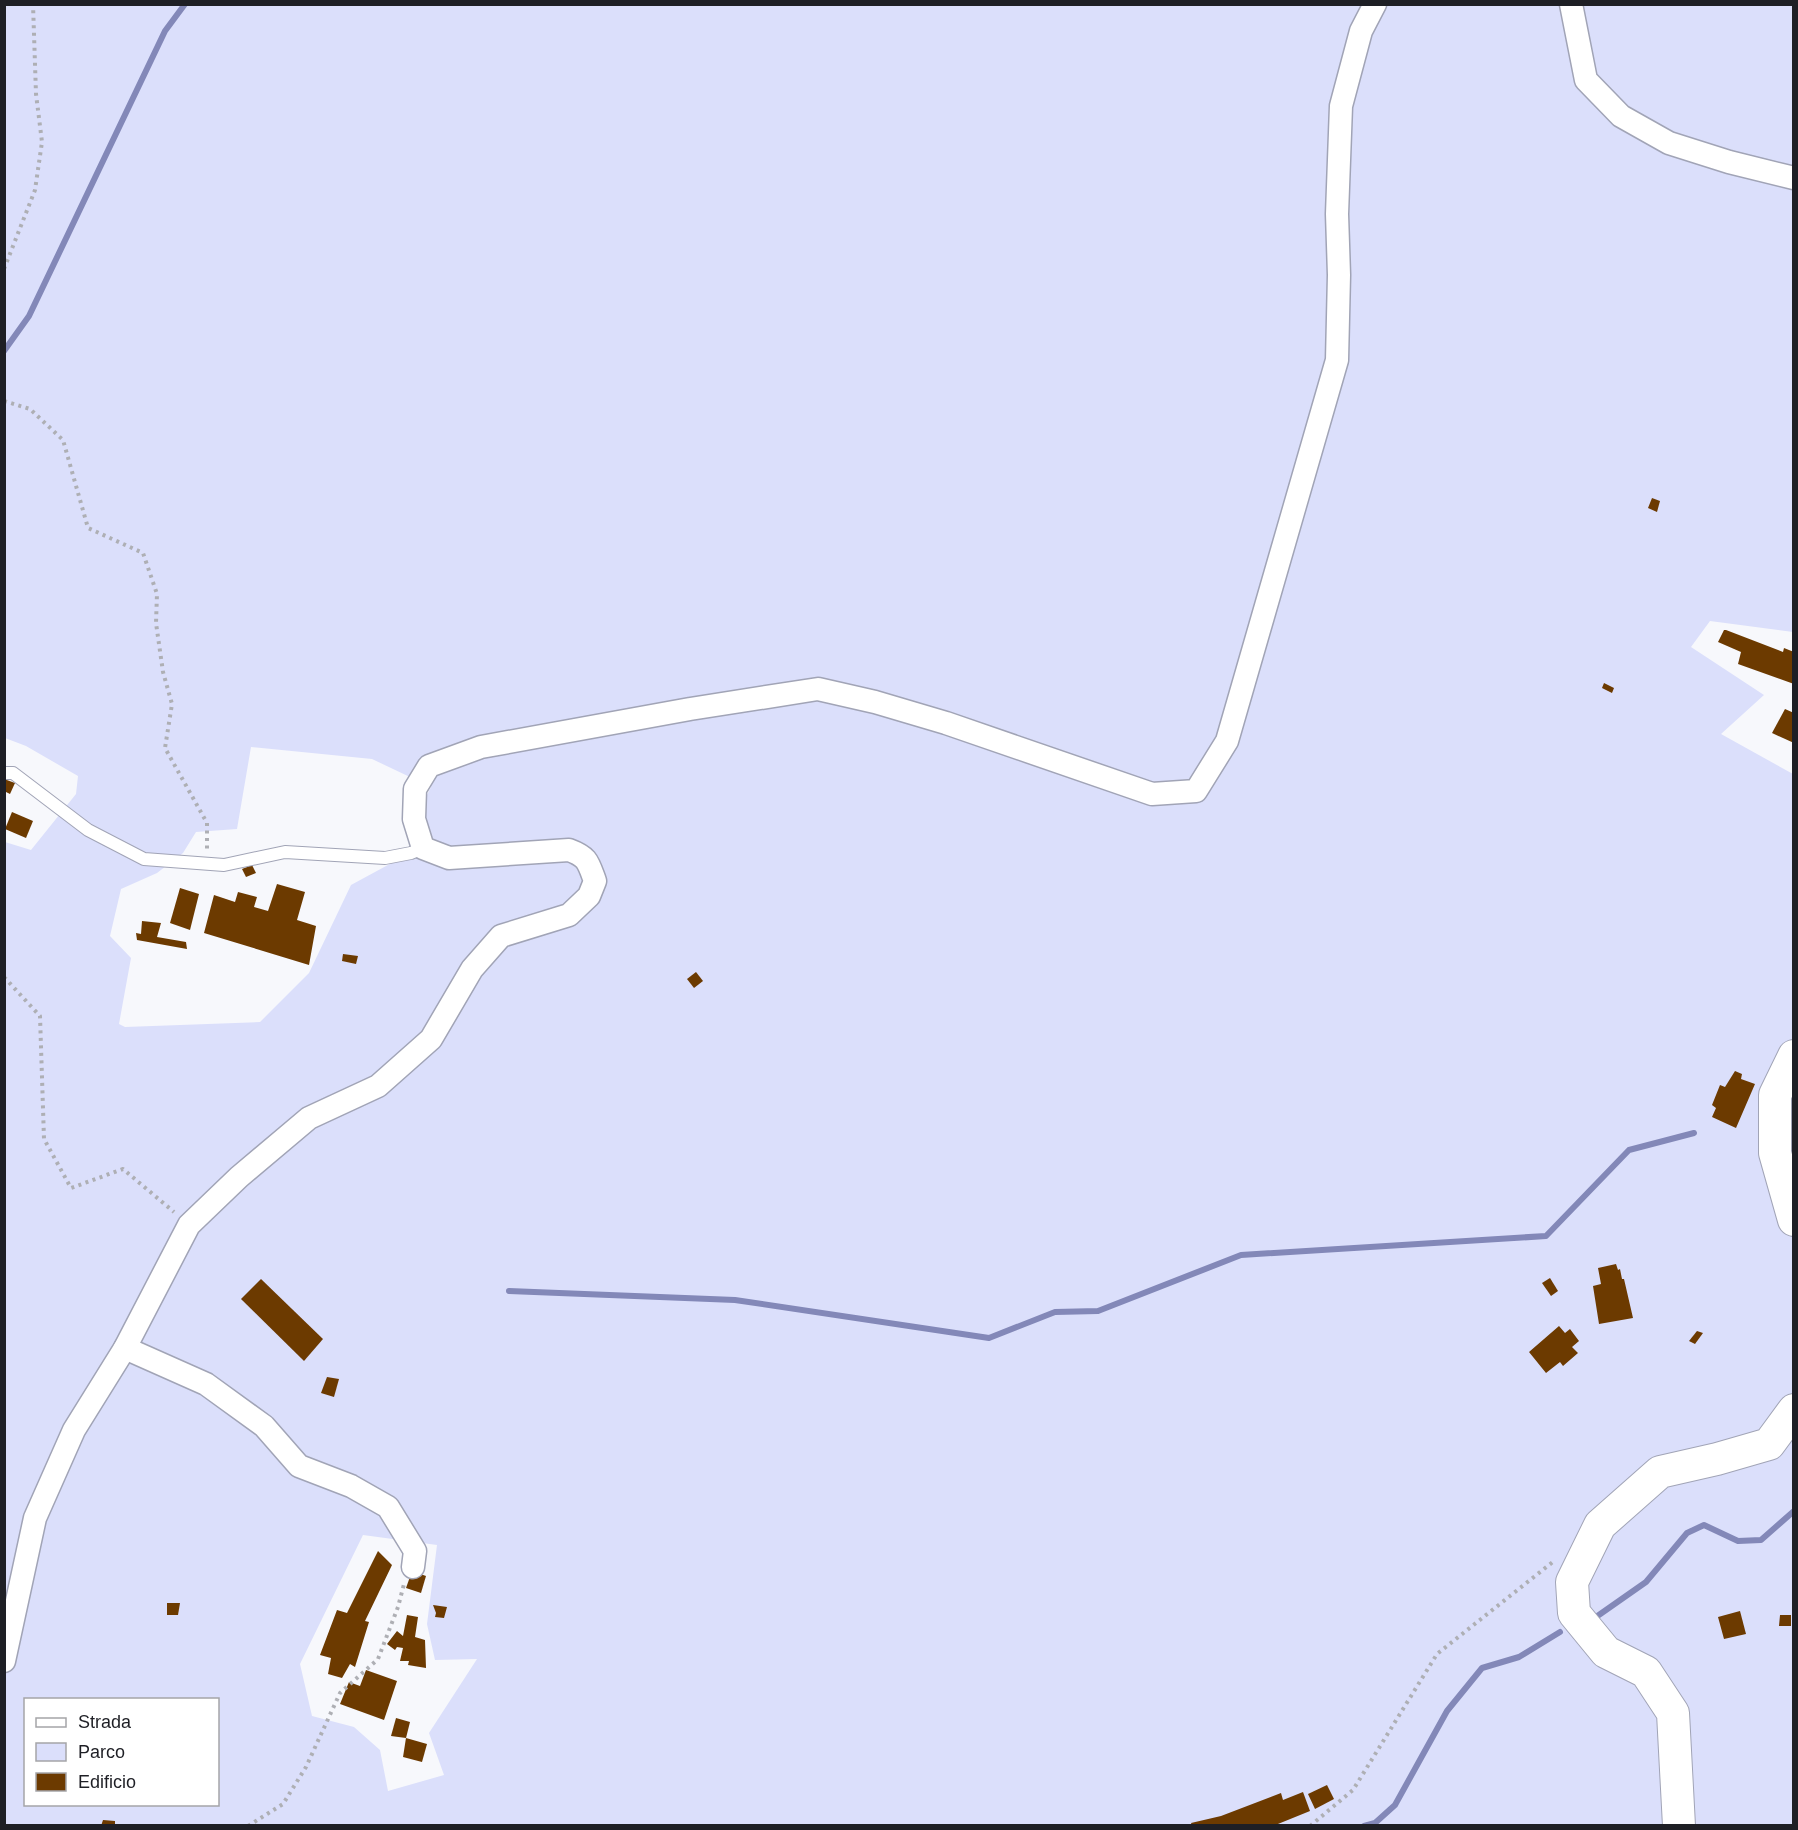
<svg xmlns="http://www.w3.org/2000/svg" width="1798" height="1830" font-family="Helvetica,sans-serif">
  <rect width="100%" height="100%" fill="#f7f8fc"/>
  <path fill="#dbdffb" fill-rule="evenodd" d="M 4,5 L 1793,5 L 1793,632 L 1710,621 L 1691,647 L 1764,695 L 1721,734 L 1793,774 L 1793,1825 L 5,1825 L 5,842 L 31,850 L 76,794 L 78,776 L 26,746 L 5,738 ZM 251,747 L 372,759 L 431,787 C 419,809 420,819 434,840 L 351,885 L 309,973 L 260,1022 L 125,1027 L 119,1024 L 131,958 L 110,936 L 121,889 L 157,873 L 183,853 L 196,832 L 237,829 ZM 363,1535 L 437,1545 L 427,1624 L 435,1660 L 477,1659 L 429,1733 L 444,1775 L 388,1791 L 380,1750 L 354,1727 L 312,1716 L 300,1664 ZM 26,1700 L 218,1700 L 218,1804 L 26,1804 Z"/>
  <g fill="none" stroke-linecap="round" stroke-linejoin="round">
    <g stroke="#8388b8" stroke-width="6">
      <path d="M 4,351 L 29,316 L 165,31 L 185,4"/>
      <path d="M 509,1291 L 735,1300 L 989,1338 L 1055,1312 L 1098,1311 L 1241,1255 L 1546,1236 L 1629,1150 L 1694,1133"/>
      <path d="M 1596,1617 L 1646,1582 L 1687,1533 L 1704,1525 L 1738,1541 L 1761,1540 L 1794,1511"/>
      <path d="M 1364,1826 L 1375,1823 L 1395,1805 L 1447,1711 L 1482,1668 L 1519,1657 L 1560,1632"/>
    </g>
  </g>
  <g fill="#6c3a00">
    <path d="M 1652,498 L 1660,501 L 1657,512 L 1648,508 Z"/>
    <path d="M 1724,630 L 1726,630 L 1783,652 L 1784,648 L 1794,652 L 1794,684 L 1738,664 L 1741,652 L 1718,642 Z"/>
    <path d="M 1604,683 L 1614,688 L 1612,693 L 1602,688 Z"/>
    <path d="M 1785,709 L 1794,713 L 1794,743 L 1772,733 Z"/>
    <path d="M 4,779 L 15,783 L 10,794 L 4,791 Z"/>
    <path d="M 12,812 L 33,821 L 26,838 L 5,829 Z"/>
    <path d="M 252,865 L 256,873 L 246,877 L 242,869 Z"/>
    <path d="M 277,884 L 305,892 L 297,920 L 316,926 L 309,965 L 204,933 L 214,895 L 235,902 L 238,892 L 257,897 L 254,907 L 268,911 Z"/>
    <path d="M 180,888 L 199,894 L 190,930 L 170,923 Z"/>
    <path d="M 142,921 L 161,923 L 157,937 L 186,942 L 187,949 L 137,940 L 136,933 L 141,934 Z"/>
    <path d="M 343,954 L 358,956 L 356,964 L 342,961 Z"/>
    <path d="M 696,972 L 703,981 L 694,988 L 687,979 Z"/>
    <path d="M 1735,1071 L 1742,1074 L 1741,1079 L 1755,1084 L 1736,1128 L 1712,1117 L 1716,1108 L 1712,1105 L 1720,1085 L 1725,1087 Z"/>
    <path d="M 1616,1264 L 1618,1270 L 1620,1269 L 1622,1279 L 1624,1279 L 1633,1318 L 1599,1324 L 1593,1286 L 1601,1284 L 1598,1268 Z"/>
    <path d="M 1550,1278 L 1558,1291 L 1551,1296 L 1542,1283 Z"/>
    <path d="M 261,1279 L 323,1339 L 304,1361 L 241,1299 Z"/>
    <path d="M 1559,1326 L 1565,1333 L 1570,1329 L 1579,1341 L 1572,1347 L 1578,1353 L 1563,1366 L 1560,1362 L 1546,1373 L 1529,1352 Z"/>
    <path d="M 1697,1331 L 1703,1333 L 1695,1344 L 1689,1341 Z"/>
    <path d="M 327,1377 L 339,1379 L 334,1397 L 321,1393 Z"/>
    <path d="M 378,1551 L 392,1565 L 365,1621 L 369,1622 L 355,1667 L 350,1664 L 342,1678 L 328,1674 L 331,1658 L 320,1655 L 337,1610 L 347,1613 Z"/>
    <path d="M 412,1571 L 426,1576 L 421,1593 L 406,1588 Z"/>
    <path d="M 167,1603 L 180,1603 L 178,1615 L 167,1615 Z"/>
    <path d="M 433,1605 L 447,1607 L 444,1618 L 435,1617 L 436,1613 Z"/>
    <path d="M 1740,1611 L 1746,1634 L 1724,1639 L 1718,1617 Z"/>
    <path d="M 407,1615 L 418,1617 L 415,1637 L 425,1640 L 426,1668 L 408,1665 L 409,1661 L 400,1661 L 403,1648 L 397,1647 L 395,1650 L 387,1644 L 397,1631 L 403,1636 Z"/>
    <path d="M 1780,1615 L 1791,1615 L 1791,1626 L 1779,1626 Z"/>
    <path d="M 366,1670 L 397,1681 L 384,1720 L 340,1704 L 349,1682 L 360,1686 Z"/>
    <path d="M 396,1718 L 410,1722 L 406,1738 L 391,1736 Z"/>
    <path d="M 406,1738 L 427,1744 L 422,1762 L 403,1757 Z"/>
    <path d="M 1327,1785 L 1334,1799 L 1315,1809 L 1308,1794 Z"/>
    <path d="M 1303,1792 L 1310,1811 L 1273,1826 L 1192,1826 L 1191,1823 L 1221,1816 L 1281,1793 L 1283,1800 Z"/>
    <path d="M 103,1820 L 115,1821 L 115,1826 L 101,1826 Z"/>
  </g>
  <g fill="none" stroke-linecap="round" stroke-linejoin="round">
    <g stroke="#a1a4b6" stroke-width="14">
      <path id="lane" d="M 4,773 L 13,773 L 88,830 L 144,859 L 224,865 L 285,852 L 385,858 L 411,853 L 423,848"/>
    </g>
    <g stroke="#a1a4b6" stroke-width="25">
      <g id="street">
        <path d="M 1571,4 L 1586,80 L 1621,116 L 1669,143 L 1729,162 L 1794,178"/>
        <path d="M 125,1348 L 206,1384 L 264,1426 L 299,1466 L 351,1486 L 388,1507 L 415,1551 L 413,1567"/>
        <path d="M 4,1661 L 35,1518 L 74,1430 L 125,1348 L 189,1225 L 239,1177 L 309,1118 L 378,1086 L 431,1039 L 472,969 L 501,936 L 569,915 L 589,896 L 595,881 C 588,862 588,857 569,850 L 449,858 L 423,848 L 414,819 L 415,789 L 429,766 L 481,747 L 690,709 L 818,689 L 875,702 L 946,723 L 1152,794 L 1196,791 L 1227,741 L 1337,360 L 1339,275 L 1337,214 L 1341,106 L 1361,31 L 1375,4"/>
      </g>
    </g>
    <g stroke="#a1a4b6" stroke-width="34">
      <g id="secondary">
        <path d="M 1794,1056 L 1775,1095 L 1775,1153 L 1794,1220"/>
        <path d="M 1679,1826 L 1673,1713 L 1646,1672 L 1606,1652 L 1574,1613 L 1572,1582 L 1600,1525 L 1660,1472 L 1717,1459 L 1769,1444 L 1794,1410"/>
      </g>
    </g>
    <g stroke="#aeafb4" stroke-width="4" stroke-dasharray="3 4.5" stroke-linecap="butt">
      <path d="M 4,269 L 35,190 L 42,142 L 36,94 L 33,4"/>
      <path d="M 4,401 L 30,409 L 63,440 L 88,528 L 143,553 L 157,594 L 156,623 L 163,672 L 172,704 L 165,748 L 207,823 L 207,849"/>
      <path d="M 4,977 L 40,1016 L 44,1139 L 71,1188 L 123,1169 L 174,1212"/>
      <path d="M 248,1826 L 283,1804 L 306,1767 L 340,1693 L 378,1659 L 398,1607 L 404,1584"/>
      <path d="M 1310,1826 L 1353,1790 L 1437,1654 L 1554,1561"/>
    </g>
    <use href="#lane" stroke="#fff" stroke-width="12"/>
    <use href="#street" stroke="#fff" stroke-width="22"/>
    <use href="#secondary" stroke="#fff" stroke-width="32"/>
  </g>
  <rect width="1798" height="1830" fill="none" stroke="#1e1f25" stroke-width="12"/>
  <rect x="24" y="1698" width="195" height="108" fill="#ffffff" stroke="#a5a5a8" stroke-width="1.5"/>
  <rect x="36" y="1718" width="30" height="9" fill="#ffffff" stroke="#a5a5a8" stroke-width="1.5"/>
  <text x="78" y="1728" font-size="18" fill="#1e1f25">Strada</text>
  <rect x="36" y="1743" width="30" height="18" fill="#dbdffb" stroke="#a5a5a8" stroke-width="1.5"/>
  <text x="78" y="1758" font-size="18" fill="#1e1f25">Parco</text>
  <rect x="36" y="1773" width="30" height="18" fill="#6c3a00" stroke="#a5a5a8" stroke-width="1.5"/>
  <text x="78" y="1788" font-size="18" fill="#1e1f25">Edificio</text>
</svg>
